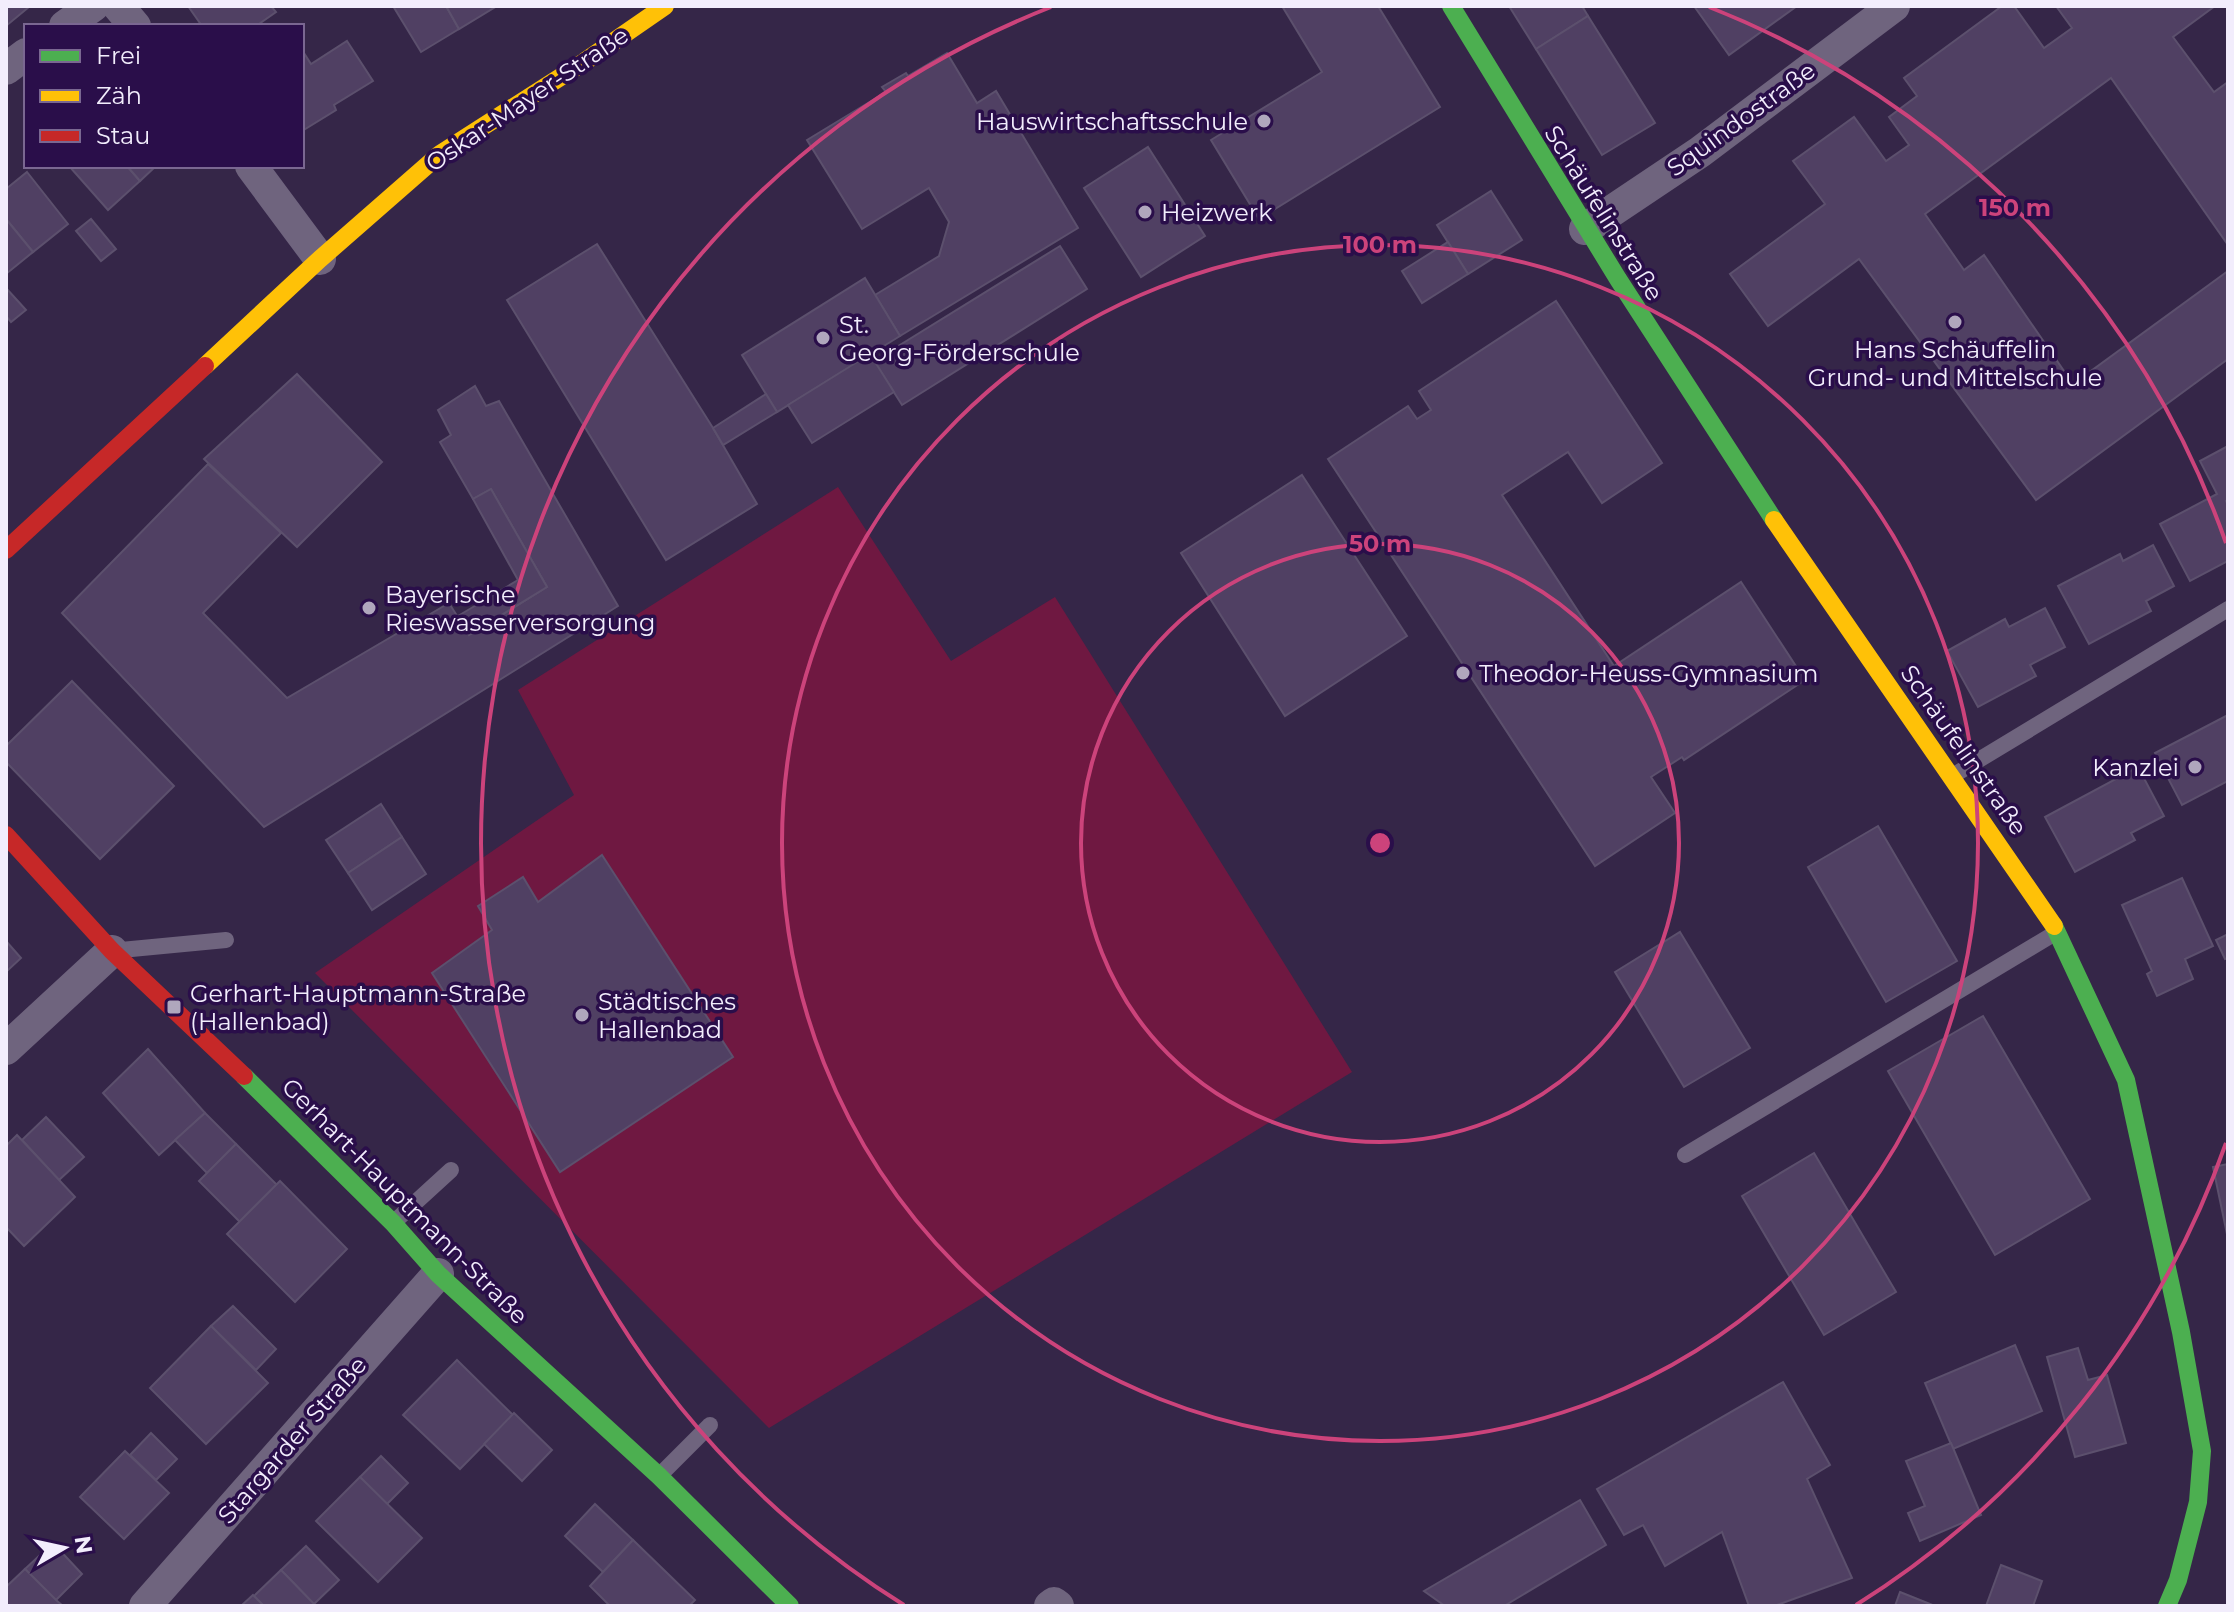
<svg xmlns="http://www.w3.org/2000/svg" width="2234" height="1612" font-family="Montserrat,sans-serif">
  <rect width="100%" height="100%" fill="#352648"/>
  <path fill="#6f1841" d="M 838,487 L 951,661 L 1055,597 L 1352,1072 L 769,1428 L 315,973 L 574,795 L 518,690 Z"/>
  <g fill="#504063" stroke="#5c506d" stroke-width="2">
    <path d="M 6,6 L 28,6 L 29,7 L 6,26 Z"/>
    <path d="M 188,6 L 271,6 L 276,12 L 256,26 L 202,26 Z"/>
    <path d="M 393,6 L 446,6 L 459,29 L 421,52 Z"/>
    <path d="M 446,6 L 497,6 L 459,29 Z"/>
    <path d="M 1282,6 L 1378,6 L 1440,107 L 1259,219 L 1211,140 L 1322,72 Z"/>
    <path d="M 1509,6 L 1582,6 L 1588,16 L 1536,49 Z"/>
    <path d="M 1694,6 L 1797,6 L 1729,55 Z"/>
    <path d="M 2002,6 L 2014,6 L 2044,48 L 2072,28 L 2056,6 L 2215,6 L 2173,37 L 2214,92 L 2228,82 L 2228,245 L 2111,78 L 1925,214 L 1964,270 L 1984,255 L 2073,384 L 2228,271 L 2228,359 L 2036,500 L 1859,259 L 1768,326 L 1730,274 L 1825,204 L 1793,161 L 1854,117 L 1886,161 L 1909,145 L 1889,117 L 1917,96 L 1904,78 Z"/>
    <path d="M 1588,16 L 1655,123 L 1602,155 L 1536,49 Z"/>
    <path d="M 347,41 L 373,81 L 334,105 L 336,110 L 302,131 L 302,50 L 311,64 Z"/>
    <path d="M 947,53 L 977,103 L 996,91 L 1078,228 L 900,336 L 875,295 L 939,256 L 949,222 L 929,188 L 862,229 L 807,140 L 886,92 L 882,87 L 906,73 L 908,76 Z"/>
    <path d="M 1148,147 L 1205,236 L 1141,277 L 1084,188 Z"/>
    <path d="M 69,166 L 127,166 L 140,181 L 108,210 Z"/>
    <path d="M 127,166 L 156,166 L 140,181 Z"/>
    <path d="M 27,172 L 68,224 L 33,252 L 6,219 L 6,189 Z"/>
    <path d="M 1491,191 L 1522,240 L 1468,274 L 1437,225 Z"/>
    <path d="M 6,219 L 33,252 L 6,274 Z"/>
    <path d="M 91,219 L 116,249 L 101,261 L 76,231 Z"/>
    <path d="M 1448,242 L 1468,274 L 1422,303 L 1402,271 Z"/>
    <path d="M 597,244 L 713,428 L 757,504 L 666,560 L 507,300 Z"/>
    <path d="M 1060,246 L 1087,289 L 902,405 L 874,361 Z"/>
    <path d="M 865,278 L 900,336 L 777,412 L 742,355 Z"/>
    <path d="M 6,288 L 26,310 L 11,322 L 6,316 Z"/>
    <path d="M 1556,301 L 1662,463 L 1602,503 L 1568,452 L 1502,495 L 1614,666 L 1741,582 L 1805,680 L 1684,760 L 1682,757 L 1651,777 L 1675,813 L 1595,866 L 1328,459 L 1408,406 L 1417,419 L 1431,410 L 1419,391 Z"/>
    <path d="M 870,354 L 894,392 L 812,443 L 788,405 Z"/>
    <path d="M 297,374 L 382,462 L 297,547 L 204,459 Z"/>
    <path d="M 475,386 L 486,406 L 499,401 L 618,606 L 264,827 L 62,613 L 208,464 L 281,533 L 203,613 L 287,698 L 449,603 L 469,635 L 547,587 L 491,489 L 473,499 L 440,442 L 451,435 L 438,410 Z"/>
    <path d="M 766,394 L 777,412 L 723,445 L 713,428 Z"/>
    <path d="M 2228,446 L 2228,500 L 2226,501 L 2228,505 L 2228,561 L 2190,581 L 2160,524 L 2217,494 L 2200,461 Z"/>
    <path d="M 1302,475 L 1407,636 L 1285,716 L 1181,553 Z"/>
    <path d="M 491,489 L 547,587 L 469,635 L 458,616 L 518,580 L 473,499 Z"/>
    <path d="M 2153,545 L 2174,586 L 2146,601 L 2151,611 L 2089,644 L 2058,586 L 2120,554 L 2123,561 Z"/>
    <path d="M 2045,608 L 2065,647 L 2030,665 L 2036,676 L 1978,707 L 1947,651 L 2005,619 L 2009,627 Z"/>
    <path d="M 72,681 L 174,786 L 100,859 L 6,762 L 6,746 Z"/>
    <path d="M 2228,715 L 2228,781 L 2182,805 L 2155,753 Z"/>
    <path d="M 2138,767 L 2164,816 L 2131,833 L 2135,840 L 2075,872 L 2045,817 Z"/>
    <path d="M 381,804 L 402,837 L 348,873 L 326,840 Z"/>
    <path d="M 1878,826 L 1957,961 L 1886,1002 L 1808,867 Z"/>
    <path d="M 402,837 L 426,874 L 372,910 L 348,873 Z"/>
    <path d="M 602,855 L 733,1057 L 560,1172 L 432,973 L 492,930 L 478,906 L 523,877 L 538,902 Z"/>
    <path d="M 2182,878 L 2213,946 L 2185,959 L 2193,979 L 2157,996 L 2147,974 L 2152,971 L 2122,905 Z"/>
    <path d="M 1680,932 L 1750,1048 L 1684,1087 L 1615,972 Z"/>
    <path d="M 2228,934 L 2228,958 L 2225,959 L 2216,940 Z"/>
    <path d="M 6,941 L 21,958 L 6,972 Z"/>
    <path d="M 1983,1016 L 2090,1199 L 1995,1255 L 1888,1071 Z"/>
    <path d="M 148,1049 L 205,1113 L 159,1155 L 103,1093 Z"/>
    <path d="M 205,1113 L 236,1144 L 207,1173 L 175,1140 Z"/>
    <path d="M 46,1117 L 84,1157 L 59,1180 L 22,1140 Z"/>
    <path d="M 17,1135 L 75,1197 L 24,1246 L 6,1227 L 6,1146 Z"/>
    <path d="M 236,1144 L 277,1185 L 240,1222 L 199,1181 Z"/>
    <path d="M 1814,1153 L 1896,1292 L 1824,1335 L 1742,1196 Z"/>
    <path d="M 2228,1164 L 2228,1239 L 2213,1167 Z"/>
    <path d="M 280,1181 L 347,1249 L 295,1302 L 227,1234 Z"/>
    <path d="M 233,1306 L 276,1349 L 256,1370 L 211,1326 Z"/>
    <path d="M 211,1326 L 268,1383 L 206,1444 L 150,1388 Z"/>
    <path d="M 2015,1345 L 2042,1411 L 1953,1449 L 1925,1383 Z"/>
    <path d="M 2078,1348 L 2088,1380 L 2107,1375 L 2126,1443 L 2075,1457 L 2047,1357 Z"/>
    <path d="M 457,1360 L 513,1415 L 460,1469 L 403,1415 Z"/>
    <path d="M 1783,1382 L 1830,1465 L 1807,1479 L 1852,1578 L 1774,1606 L 1749,1606 L 1722,1532 L 1665,1566 L 1643,1525 L 1624,1535 L 1597,1489 Z"/>
    <path d="M 514,1413 L 552,1450 L 522,1481 L 484,1444 Z"/>
    <path d="M 151,1433 L 177,1459 L 156,1480 L 130,1455 Z"/>
    <path d="M 1951,1443 L 1981,1515 L 1920,1541 L 1908,1513 L 1925,1506 L 1906,1461 Z"/>
    <path d="M 125,1451 L 169,1493 L 124,1539 L 80,1497 Z"/>
    <path d="M 381,1456 L 408,1483 L 387,1504 L 360,1477 Z"/>
    <path d="M 360,1477 L 422,1538 L 378,1582 L 316,1521 Z"/>
    <path d="M 1580,1500 L 1606,1545 L 1504,1606 L 1445,1606 L 1424,1591 Z"/>
    <path d="M 595,1504 L 633,1540 L 603,1572 L 565,1536 Z"/>
    <path d="M 633,1540 L 695,1600 L 689,1606 L 610,1606 L 590,1586 Z"/>
    <path d="M 53,1543 L 82,1574 L 56,1600 L 25,1569 Z"/>
    <path d="M 306,1546 L 339,1580 L 314,1604 L 281,1570 Z"/>
    <path d="M 2001,1565 L 2042,1581 L 2033,1606 L 1986,1606 Z"/>
    <path d="M 25,1569 L 56,1600 L 63,1606 L 6,1606 L 6,1587 Z"/>
    <path d="M 281,1570 L 314,1604 L 313,1606 L 264,1606 L 254,1596 Z"/>
    <path d="M 1900,1592 L 1935,1606 L 1895,1606 Z"/>
    <path d="M 253,1595 L 264,1606 L 241,1606 Z"/>
  </g>
  <g fill="none" stroke-linecap="round" stroke-linejoin="round">
    <g stroke="#6f647e" stroke-width="16">
      <path d="M 1954,775 L 2228,609"/>
      <path d="M 121,950 L 226,940"/>
      <path d="M 1685,1155 L 2057,932"/>
      <path d="M 393,1223 L 451,1170"/>
      <path d="M 660,1475 L 710,1425"/>
    </g>
    <g stroke="#6f647e" stroke-width="32">
      <path d="M 118,6 L 135,26"/>
      <path d="M 65,26 L 93,6"/>
      <path d="M 6,69 L 26,54"/>
      <path d="M 251,166 L 320,259"/>
      <path d="M 1585,229 L 1700,152 L 1894,6"/>
      <path d="M 6,1049 L 112,951"/>
      <path d="M 145,1606 L 438,1274"/>
      <path d="M 1050,1606 L 1054,1603 L 1058,1606"/>
    </g>
    <g stroke="#4caf50" stroke-width="18">
      <path d="M 1451,6 L 1618,279 L 1774,520"/>
      <path d="M 2054,926 L 2126,1080 L 2181,1332 L 2202,1451 L 2198,1502 L 2178,1580 L 2167,1606"/>
      <path d="M 244,1076 L 393,1223 L 438,1274 L 659,1476 L 790,1606"/>
    </g>
    <g stroke="#ffc107" stroke-width="18">
      <path d="M 205,366 L 320,259 L 440,154 L 584,62 L 665,6"/>
      <path d="M 1774,520 L 2054,926"/>
    </g>
    <g stroke="#c62828" stroke-width="18">
      <path d="M 6,550 L 205,366"/>
      <path d="M 6,835 L 112,951 L 244,1076"/>
    </g>
  </g>
  <g fill="none" stroke="#cc437b" stroke-width="4">
    <circle cx="1380" cy="843" r="299"/>
    <circle cx="1380" cy="843" r="598"/>
    <path d="M2226 1143A898 898 0 0 1 1856 1605M904 1605A898 898 0 0 1 1051 7M1709 7A898 898 0 0 1 2226 543"/>
  </g>
  <g fill="#b0a7bd" stroke="#2a0e4a" stroke-width="3">
    <circle cx="1264" cy="121" r="8"/>
    <circle cx="1145" cy="212" r="8"/>
    <circle cx="1955" cy="322" r="8"/>
    <circle cx="823" cy="338" r="8"/>
    <circle cx="369" cy="608" r="8"/>
    <circle cx="1463" cy="673" r="8"/>
    <circle cx="2195" cy="767" r="8"/>
    <rect x="166" y="999" width="16" height="16" rx="4"/>
    <circle cx="582" cy="1015" r="8"/>
  </g>
  <g text-anchor="middle" dominant-baseline="central" stroke-width="7" stroke-linejoin="round" paint-order="stroke">
    <g font-size="24" fill="#f2edfc" stroke="#2a0e4a">
      <text transform="translate(527 99) rotate(-34)">Oskar-Mayer-Straße</text>
      <text transform="translate(1741 119) rotate(-36)">Squindostraße</text>
      <text transform="translate(1604 213) rotate(58)">Schäufelinstraße</text>
      <text transform="translate(1964 750) rotate(55)">Schäufelinstraße</text>
      <text transform="translate(405 1201) rotate(45)">Gerhart-Hauptmann-Straße</text>
      <text transform="translate(292 1440) rotate(-49)">Stargarder Straße</text>
    </g>
    <g font-size="24" fill="#f2edfc" stroke="#2a0e4a" text-anchor="start">
      <text x="1248" y="121" text-anchor="end">Hauswirtschaftsschule</text>
      <text x="1161" y="212">Heizwerk</text>
      <text x="839" y="324">St.<tspan x="839" dy="28">Georg-Förderschule</tspan></text>
      <text x="1955" y="349" text-anchor="middle">Hans Schäuffelin<tspan x="1955" dy="28">Grund- und Mittelschule</tspan></text>
      <text x="385" y="594">Bayerische<tspan x="385" dy="28">Rieswasserversorgung</tspan></text>
      <text x="1479" y="673">Theodor-Heuss-Gymnasium</text>
      <text x="2179" y="767" text-anchor="end">Kanzlei</text>
      <text x="190" y="993">Gerhart-Hauptmann-Straße<tspan x="190" dy="28">(Hallenbad)</tspan></text>
      <text x="598" y="1001">Städtisches<tspan x="598" dy="28">Hallenbad</tspan></text>
    </g>
  </g>
  <circle cx="1380" cy="843" r="12" fill="#cc437b" stroke="#2a0e4a" stroke-width="4"/>
  <g font-size="24" text-anchor="middle" font-weight="bold" fill="#cc437b" stroke="#2a0e4a" stroke-width="7" stroke-linejoin="round" paint-order="stroke">
    <text x="2015" y="216">150 m</text>
    <text x="1380" y="253">100 m</text>
    <text x="1380" y="552">50 m</text>
  </g>
  <rect width="2234" height="1612" fill="none" stroke="#f2edfc" stroke-width="16"/>
  <rect x="24" y="24" width="280" height="144" fill="#2a0e4a" stroke="#7a6791" stroke-width="2"/>
  <rect x="40" y="50" width="40" height="12" fill="#4caf50" stroke="#7a6791" stroke-width="2"/>
  <text x="96" y="64" font-size="24" fill="#f2edfc">Frei</text>
  <rect x="40" y="90" width="40" height="12" fill="#ffc107" stroke="#7a6791" stroke-width="2"/>
  <text x="96" y="104" font-size="24" fill="#f2edfc">Zäh</text>
  <rect x="40" y="130" width="40" height="12" fill="#c62828" stroke="#7a6791" stroke-width="2"/>
  <text x="96" y="144" font-size="24" fill="#f2edfc">Stau</text>
  <g transform="translate(64 1548) rotate(81)" stroke="#2a0e4a" stroke-width="6" paint-order="stroke">
  <path d="M0-6L14 30L0 20L-14 30Z" fill="#f2edfc"/>
  <text y="-12" font-size="22" font-weight="bold" text-anchor="middle" fill="#f2edfc">N</text>
  </g>
</svg>
